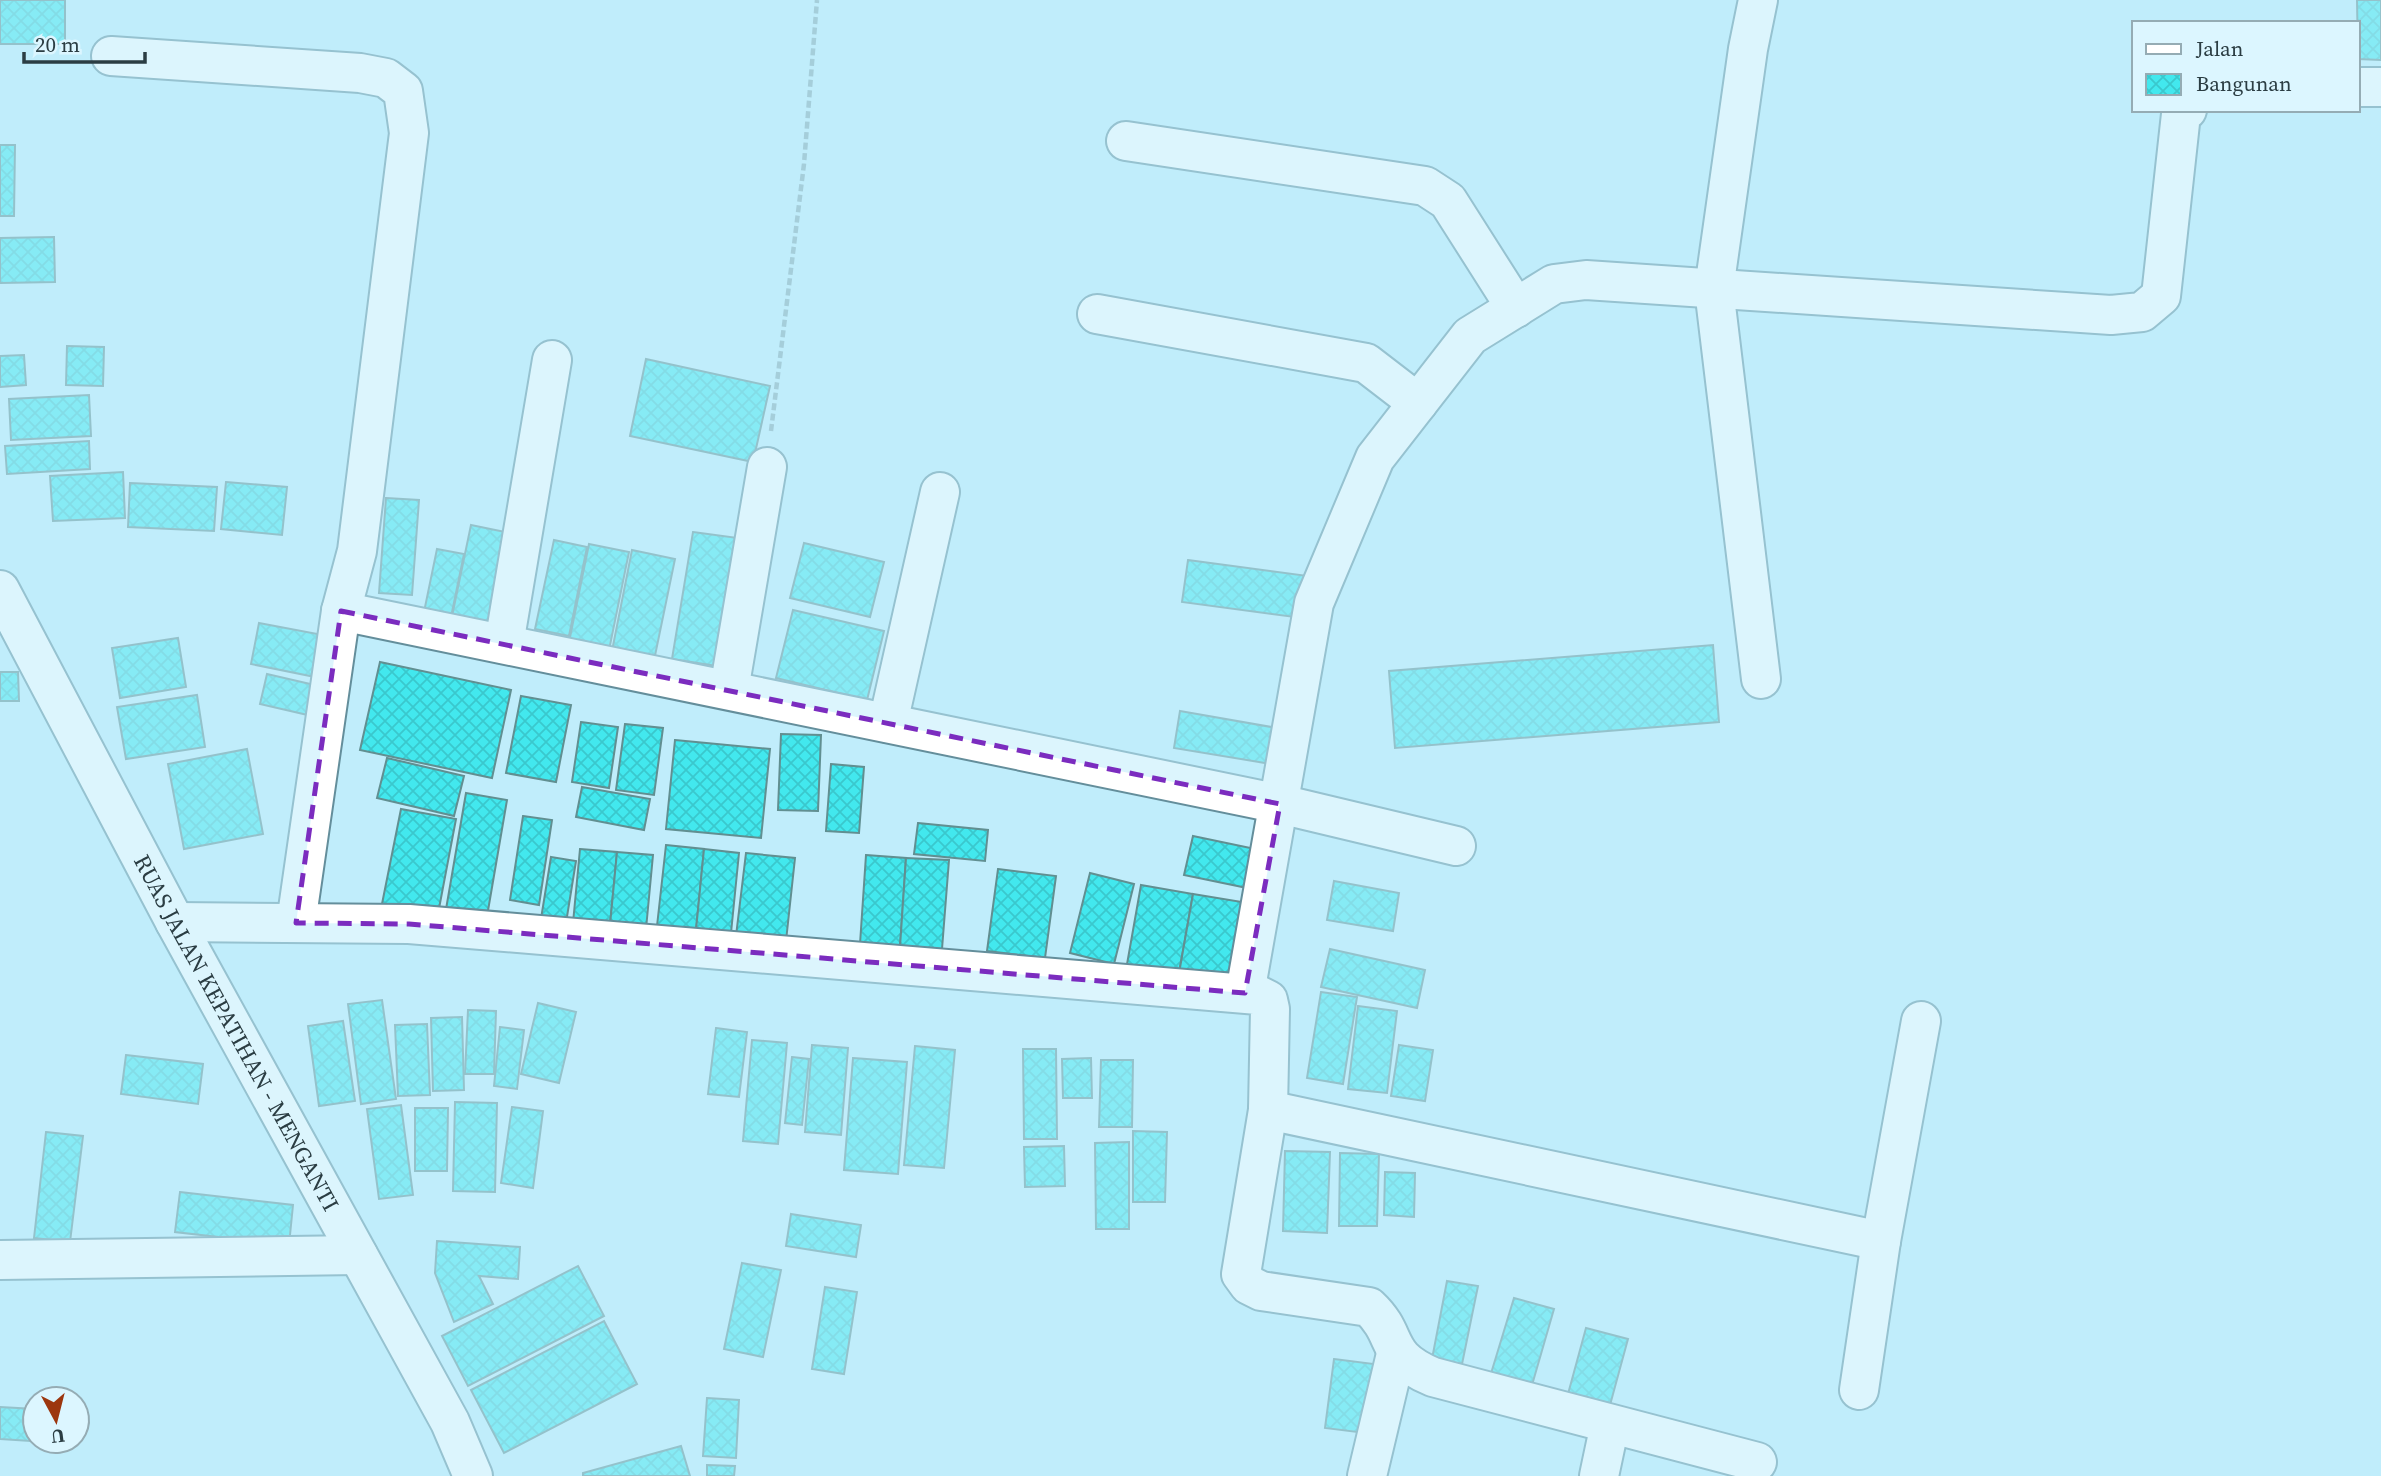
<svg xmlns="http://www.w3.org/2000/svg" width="2381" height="1476" font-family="'Source Serif 4',serif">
  <defs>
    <pattern id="building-cross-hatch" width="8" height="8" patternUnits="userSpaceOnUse" patternTransform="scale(1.75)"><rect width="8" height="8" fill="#42e8ee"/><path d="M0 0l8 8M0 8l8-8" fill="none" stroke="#3ac8cd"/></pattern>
  </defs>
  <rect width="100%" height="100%" fill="#c0edfb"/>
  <g fill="url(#building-cross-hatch)" stroke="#618f91" stroke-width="2">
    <rect x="0" y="0" width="65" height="44"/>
    <path d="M 2357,0 L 2381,0 L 2381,60 L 2358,59 Z"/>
    <path d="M 0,145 L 15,145 L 14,216 L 0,216 Z"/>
    <path d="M 54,237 L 55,282 L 0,283 L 0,238 Z"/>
    <path d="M 67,346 L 104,347 L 103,386 L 66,385 Z"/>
    <path d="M 24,355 L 26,385 L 0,387 L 0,356 Z"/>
    <path d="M 646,359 L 770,386 L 753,462 L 630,436 Z"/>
    <path d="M 89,395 L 91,436 L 11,440 L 9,399 Z"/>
    <path d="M 89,441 L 90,469 L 7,474 L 5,446 Z"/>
    <path d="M 123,472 L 125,518 L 53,521 L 50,476 Z"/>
    <path d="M 226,482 L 287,487 L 282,535 L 221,529 Z"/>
    <path d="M 130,483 L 217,487 L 214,531 L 128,527 Z"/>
    <path d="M 386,498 L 419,500 L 412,595 L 379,593 Z"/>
    <path d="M 471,525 L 510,533 L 491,629 L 451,621 Z"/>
    <path d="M 693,532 L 738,538 L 717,666 L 672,659 Z"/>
    <path d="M 554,540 L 587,547 L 569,636 L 535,629 Z"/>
    <path d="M 804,543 L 884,562 L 870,617 L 790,598 Z"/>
    <path d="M 589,544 L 629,552 L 608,655 L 568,647 Z"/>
    <path d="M 437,549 L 464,554 L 451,617 L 424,612 Z"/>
    <path d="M 632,550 L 675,559 L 652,670 L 610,661 Z"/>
    <path d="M 1188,560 L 1308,576 L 1302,618 L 1182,602 Z"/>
    <path d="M 793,610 L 884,631 L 867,700 L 776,678 Z"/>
    <path d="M 259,623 L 328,636 L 320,678 L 251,664 Z"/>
    <path d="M 178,638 L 186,687 L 120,698 L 112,648 Z"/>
    <path d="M 1713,645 L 1719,722 L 1395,748 L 1389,671 Z"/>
    <path d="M 380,662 L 511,690 L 492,778 L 360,750 Z"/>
    <path d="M 0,672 L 18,672 L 19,701 L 0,701 Z"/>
    <path d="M 267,674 L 319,686 L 312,716 L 260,704 Z"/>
    <path d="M 197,695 L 205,747 L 126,759 L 117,707 Z"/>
    <path d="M 521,696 L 571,705 L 556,782 L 506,773 Z"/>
    <path d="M 1180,711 L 1277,728 L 1271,764 L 1174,748 Z"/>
    <path d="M 581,722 L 618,727 L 609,788 L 572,782 Z"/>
    <path d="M 625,724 L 663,728 L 654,795 L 616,790 Z"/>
    <path d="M 781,734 L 821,735 L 818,811 L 778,810 Z"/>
    <path d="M 675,740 L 770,749 L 761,838 L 666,829 Z"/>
    <path d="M 247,749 L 263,834 L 184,849 L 168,764 Z"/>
    <path d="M 387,758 L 464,776 L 454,816 L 377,798 Z"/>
    <path d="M 831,764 L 864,767 L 859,833 L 826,831 Z"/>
    <path d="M 582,787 L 650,799 L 644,830 L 576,817 Z"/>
    <path d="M 466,793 L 507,800 L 485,928 L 444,921 Z"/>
    <path d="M 401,809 L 456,819 L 437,919 L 381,909 Z"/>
    <path d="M 523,816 L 552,820 L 539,905 L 510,900 Z"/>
    <path d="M 918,823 L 988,830 L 985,861 L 914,854 Z"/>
    <path d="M 1193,836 L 1260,850 L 1252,889 L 1184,875 Z"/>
    <path d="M 666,845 L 704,849 L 696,930 L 657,926 Z"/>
    <path d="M 580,849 L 617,852 L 610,925 L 573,923 Z"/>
    <path d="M 704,849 L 739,853 L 731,933 L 696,930 Z"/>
    <path d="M 617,852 L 653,855 L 646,929 L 610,925 Z"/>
    <path d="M 746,853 L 795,858 L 786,941 L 736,936 Z"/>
    <path d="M 866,855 L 906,858 L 900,947 L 860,944 Z"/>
    <path d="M 551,857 L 576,861 L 565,929 L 540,925 Z"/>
    <path d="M 906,858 L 949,860 L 942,949 L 900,947 Z"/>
    <path d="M 998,869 L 1056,876 L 1045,958 L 987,951 Z"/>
    <path d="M 1090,873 L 1134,884 L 1114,964 L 1070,953 Z"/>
    <path d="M 1334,881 L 1399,893 L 1393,931 L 1327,920 Z"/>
    <path d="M 1141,885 L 1193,894 L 1178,979 L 1126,970 Z"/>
    <path d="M 1193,894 L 1248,903 L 1233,989 L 1178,979 Z"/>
    <path d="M 1330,949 L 1425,970 L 1417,1008 L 1321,987 Z"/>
    <path d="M 1321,992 L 1357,997 L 1343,1084 L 1307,1078 Z"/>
    <path d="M 382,1000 L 396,1099 L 361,1104 L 348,1004 Z"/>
    <path d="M 538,1003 L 576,1012 L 559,1083 L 521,1074 Z"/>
    <path d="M 1358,1006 L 1397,1011 L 1387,1093 L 1348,1089 Z"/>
    <path d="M 468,1010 L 496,1011 L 494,1074 L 465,1074 Z"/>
    <path d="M 462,1017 L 464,1090 L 433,1091 L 431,1018 Z"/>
    <path d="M 343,1021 L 355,1101 L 319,1106 L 308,1026 Z"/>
    <path d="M 427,1024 L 430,1095 L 398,1096 L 395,1025 Z"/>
    <path d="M 500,1027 L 524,1030 L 517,1089 L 494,1086 Z"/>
    <path d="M 716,1028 L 747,1032 L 739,1097 L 708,1094 Z"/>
    <path d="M 752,1040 L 787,1043 L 778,1144 L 743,1141 Z"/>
    <path d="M 812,1045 L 848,1048 L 841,1135 L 805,1132 Z"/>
    <path d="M 1399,1045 L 1433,1050 L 1425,1101 L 1391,1096 Z"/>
    <path d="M 915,1046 L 955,1050 L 944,1168 L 904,1165 Z"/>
    <path d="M 1023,1049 L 1056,1049 L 1057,1139 L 1024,1139 Z"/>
    <path d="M 126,1055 L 203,1064 L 198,1104 L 121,1094 Z"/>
    <path d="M 792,1057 L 809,1059 L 802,1125 L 785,1123 Z"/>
    <path d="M 853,1058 L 907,1062 L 898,1174 L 844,1170 Z"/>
    <path d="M 1091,1058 L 1092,1098 L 1063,1098 L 1062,1059 Z"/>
    <path d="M 1101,1060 L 1133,1060 L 1132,1127 L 1099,1127 Z"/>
    <path d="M 455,1102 L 497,1103 L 495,1192 L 453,1191 Z"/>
    <path d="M 401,1105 L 413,1195 L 379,1199 L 367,1109 Z"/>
    <path d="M 512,1107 L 543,1111 L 533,1188 L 501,1183 Z"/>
    <path d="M 415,1108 L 448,1108 L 447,1171 L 415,1171 Z"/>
    <path d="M 1133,1131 L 1167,1132 L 1165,1202 L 1133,1202 Z"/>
    <path d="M 46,1132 L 83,1136 L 70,1242 L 34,1238 Z"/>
    <path d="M 1129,1142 L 1129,1229 L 1096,1229 L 1095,1143 Z"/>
    <path d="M 1064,1146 L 1065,1186 L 1025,1187 L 1024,1147 Z"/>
    <path d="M 1285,1151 L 1330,1152 L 1327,1233 L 1283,1231 Z"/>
    <path d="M 1340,1153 L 1379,1154 L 1377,1226 L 1339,1226 Z"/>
    <path d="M 1385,1172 L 1415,1173 L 1414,1217 L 1384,1215 Z"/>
    <path d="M 180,1192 L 293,1205 L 289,1245 L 175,1232 Z"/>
    <path d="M 791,1214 L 861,1225 L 856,1257 L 786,1246 Z"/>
    <path d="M 437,1241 L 520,1247 L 518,1279 L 479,1276 L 493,1304 L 454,1322 L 435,1273 Z"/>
    <path d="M 742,1263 L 781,1270 L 763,1357 L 724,1349 Z"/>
    <path d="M 578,1266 L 604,1316 L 468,1386 L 442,1336 Z"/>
    <path d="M 1447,1281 L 1478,1286 L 1462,1364 L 1432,1359 Z"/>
    <path d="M 825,1287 L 857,1292 L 844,1374 L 812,1369 Z"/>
    <path d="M 1514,1298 L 1554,1309 L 1530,1392 L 1489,1380 Z"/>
    <path d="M 604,1321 L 637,1384 L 504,1453 L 471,1390 Z"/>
    <path d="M 1586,1328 L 1628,1339 L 1610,1405 L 1568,1394 Z"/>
    <path d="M 1334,1359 L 1374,1364 L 1365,1433 L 1325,1428 Z"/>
    <path d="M 707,1398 L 739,1400 L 736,1458 L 703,1456 Z"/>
    <path d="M 0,1407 L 35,1409 L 35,1441 L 62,1443 L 0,1439 Z"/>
    <path d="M 681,1446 L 690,1476 L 583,1476 L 583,1473 Z"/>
    <path d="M 707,1465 L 735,1466 L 734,1476 L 707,1476 Z"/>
  </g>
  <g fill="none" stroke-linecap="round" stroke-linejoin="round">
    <g stroke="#648e9b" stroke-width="42">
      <g id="minor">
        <path d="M 1758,0 L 1748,49 L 1714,289 L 1761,679"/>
        <path d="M 111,56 L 360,73 L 386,78 L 403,91 L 409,133 L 357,551 L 341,611 L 296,923"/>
        <path d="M 2358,87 L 2381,87"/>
        <path d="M 1126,141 L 1425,186 L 1448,201 L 1516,308"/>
        <path d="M 1097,314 L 1366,363 L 1418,403"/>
        <path d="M 341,611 L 1280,804 L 1456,846"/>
        <path d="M 504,644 L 552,360"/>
        <path d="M 729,690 L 767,467"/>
        <path d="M 888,723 L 940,492"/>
        <path d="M 175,922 L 409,924 L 1258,995 L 1268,1000 L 1270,1009 L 1268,1110 L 1241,1274 L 1249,1285 L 1261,1291 L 1369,1307 C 1401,1337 1381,1355 1433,1377 L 1757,1462"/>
        <path d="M 1245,993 L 1314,603 L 1375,458 L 1470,336 L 1554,284 L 1586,280 L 2111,315 L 2142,312 L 2161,296 L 2181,114 L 2187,110"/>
        <path d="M 1268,1110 L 1881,1241"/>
        <path d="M 0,1260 L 358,1255"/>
        <path d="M 1859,1390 L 1881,1241 L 1921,1021"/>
        <path d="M 1367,1476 L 1396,1354"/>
        <path d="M 1599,1476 L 1610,1424"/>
      </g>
    </g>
    <g stroke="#648e9b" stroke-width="42">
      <g id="secondary">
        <path id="s1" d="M 0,590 L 175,922 L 450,1422 L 473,1476"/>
      </g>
    </g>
    <path stroke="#85a8b2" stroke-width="4.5" stroke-dasharray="7 3.5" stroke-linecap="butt" d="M 771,431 L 804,164 L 817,0"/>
    <use href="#minor" stroke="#fff" stroke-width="38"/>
    <use href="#secondary" stroke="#fff" stroke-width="38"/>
  </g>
  <path d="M0 0H2381V1476H0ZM 341,611 L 1280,804 L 1245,993 L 409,924 L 296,923 Z" fill="#c0edfb" fill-opacity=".55" fill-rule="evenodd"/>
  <path fill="none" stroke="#7b2cbf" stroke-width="5" stroke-dasharray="14 9" stroke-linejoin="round" d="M 341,611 L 1280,804 L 1245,993 L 409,924 L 296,923 Z"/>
  <g text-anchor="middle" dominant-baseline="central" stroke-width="7" stroke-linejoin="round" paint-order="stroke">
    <g font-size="23" fill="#2b3d43" stroke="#dcf6ff">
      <text stroke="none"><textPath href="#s1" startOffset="502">RUAS JALAN KEPATIHAN - MENGANTI</textPath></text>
    </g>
  </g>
  <rect x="2132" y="21" width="228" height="91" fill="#dcf6ff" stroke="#95acb4" stroke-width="2"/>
  <rect x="2146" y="44" width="35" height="10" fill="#ffffff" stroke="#95acb4" stroke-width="2"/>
  <text x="2196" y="56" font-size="21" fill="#2b3d43">Jalan</text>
  <rect x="2146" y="74" width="35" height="21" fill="url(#building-cross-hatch)" stroke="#95acb4" stroke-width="2"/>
  <text x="2196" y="91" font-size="21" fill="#2b3d43">Bangunan</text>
  <g transform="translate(56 1420) rotate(173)"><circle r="33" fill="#dcf6ff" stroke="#95acb4" stroke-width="2"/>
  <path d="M0-5L12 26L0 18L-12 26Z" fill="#9c360e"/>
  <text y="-10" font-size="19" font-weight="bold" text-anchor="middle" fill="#2b3d43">U</text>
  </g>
  <path d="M24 52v10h121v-10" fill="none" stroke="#2b3d43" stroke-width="3.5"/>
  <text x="35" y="52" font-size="21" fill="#2b3d43" stroke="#dcf6ff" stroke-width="5" paint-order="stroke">20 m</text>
</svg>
